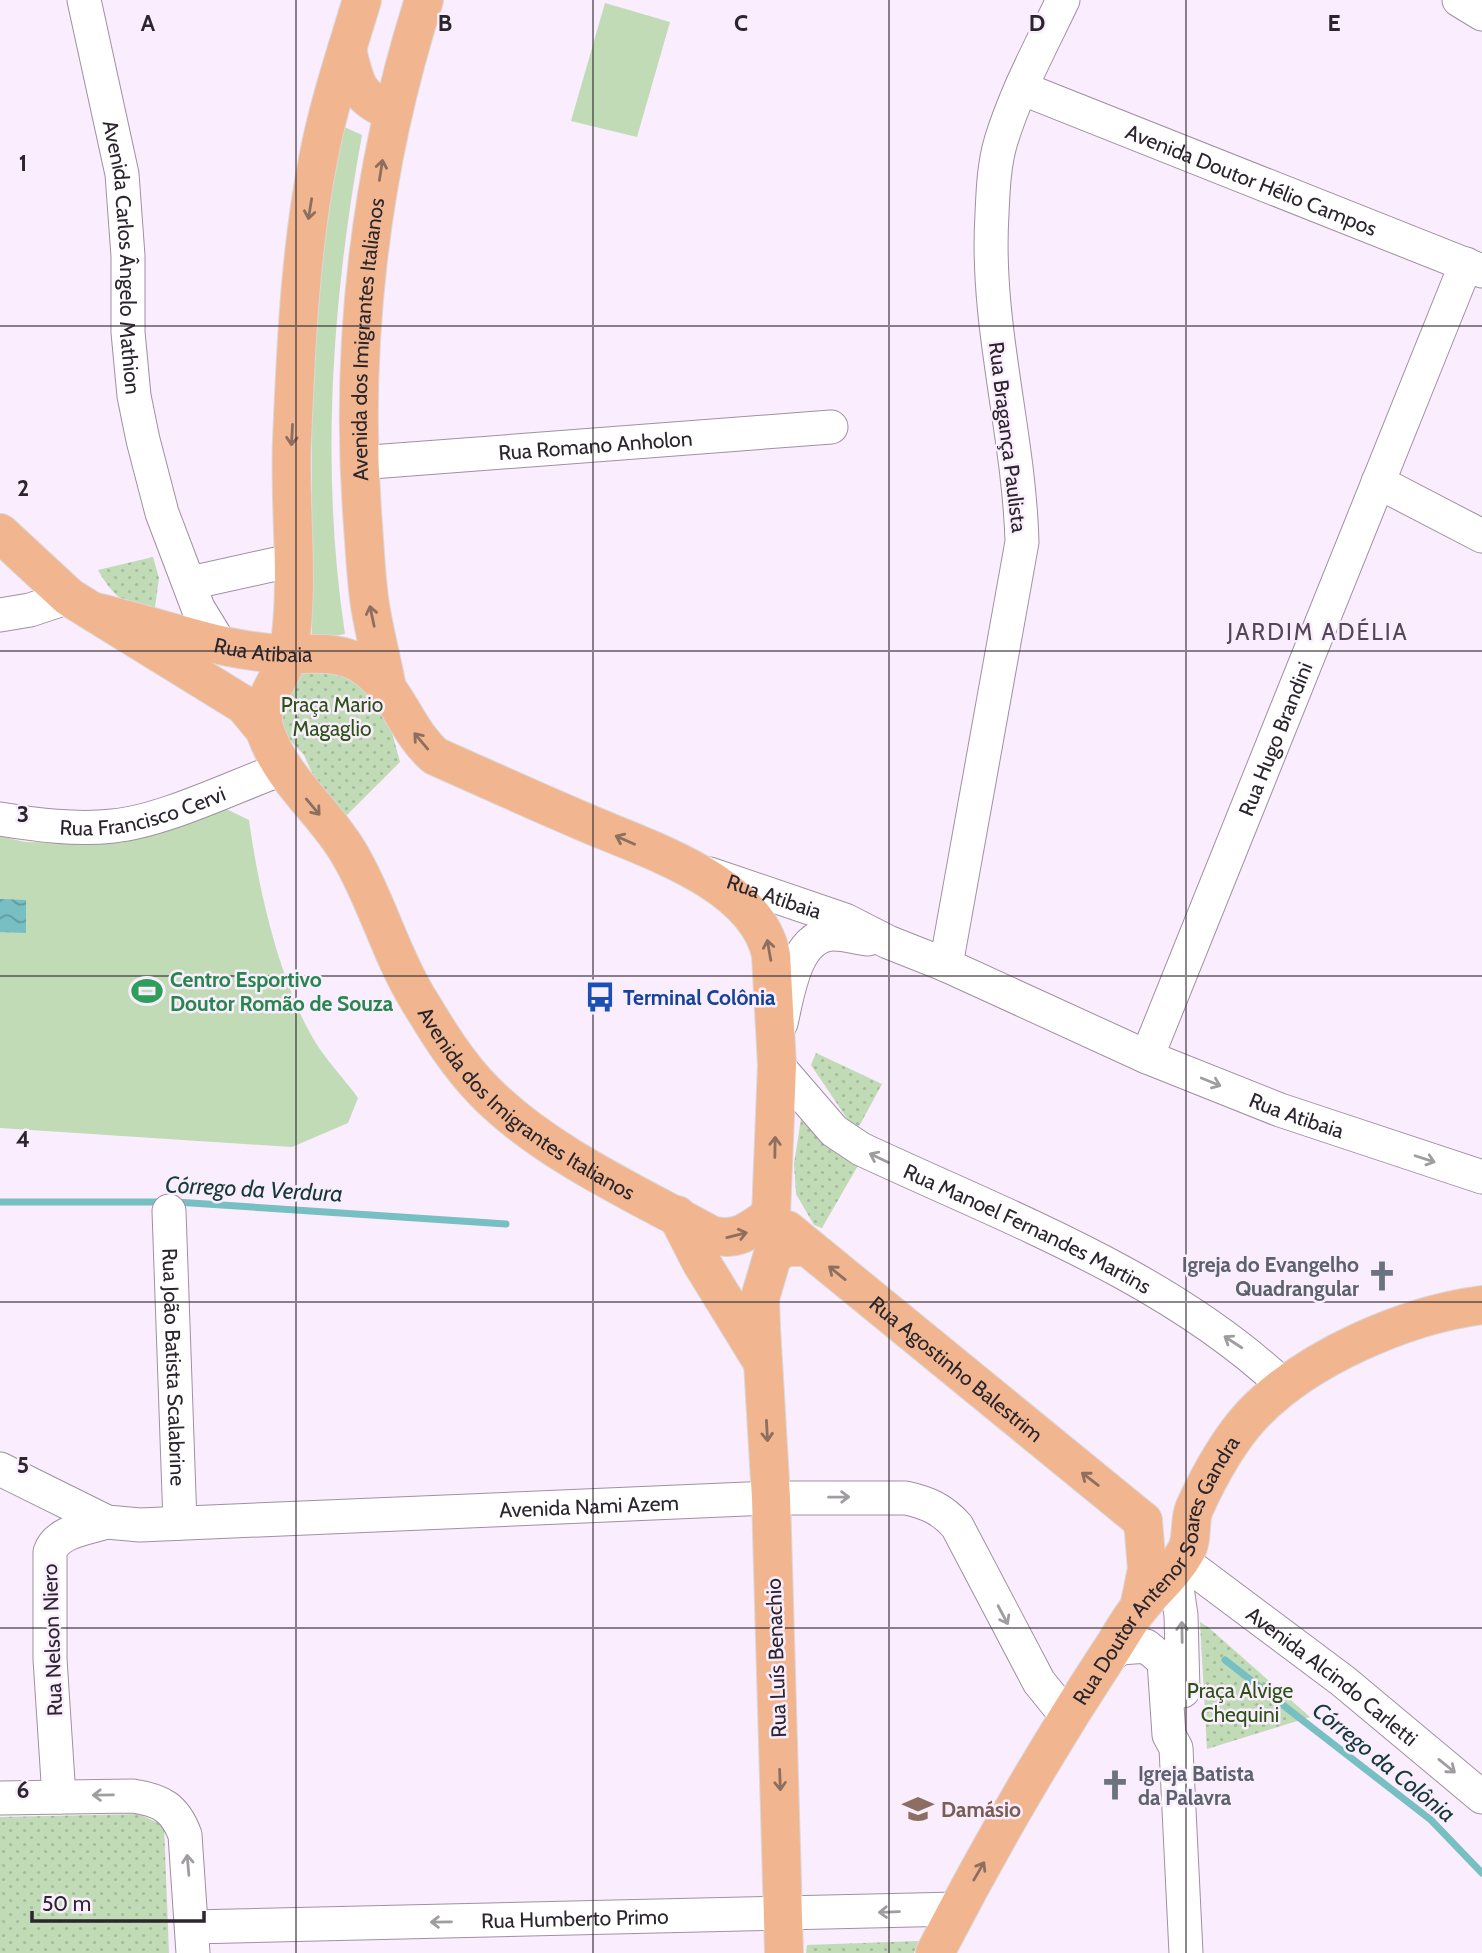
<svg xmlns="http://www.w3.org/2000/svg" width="1482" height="1953" font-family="Cabin,sans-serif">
  <defs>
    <pattern id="park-dots" width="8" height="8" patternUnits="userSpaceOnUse" patternTransform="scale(1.75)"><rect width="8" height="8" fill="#c0dbb5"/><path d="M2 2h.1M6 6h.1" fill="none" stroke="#a5bc9c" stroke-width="1.8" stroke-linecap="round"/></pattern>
    <pattern id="water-waves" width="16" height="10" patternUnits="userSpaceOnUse" patternTransform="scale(1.75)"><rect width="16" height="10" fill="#77bfc2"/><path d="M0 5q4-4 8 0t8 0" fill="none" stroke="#629b9e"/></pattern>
  </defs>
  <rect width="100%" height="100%" fill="#faedfd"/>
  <g fill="#c0dbb5">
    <path d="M 605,3 L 670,22 L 637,137 L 571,121 Z"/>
    <path d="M 340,125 L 362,135 C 332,299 320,469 345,634 L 312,639 L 312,383 L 322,258 Z"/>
    <path d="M 220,806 L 249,820 C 258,887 278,974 310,1033 C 322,1056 343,1077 358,1098 L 348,1123 L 292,1147 L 0,1128 L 0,836 L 25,842 L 121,843 Z"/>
  </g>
  <g fill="url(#park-dots)">
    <path d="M 153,557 L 159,578 L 155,607 C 126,610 111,593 98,570 Z"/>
    <path d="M 344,663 L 388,718 L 400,762 L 346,816 L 319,788 L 304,755 L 272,721 L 301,669 Z"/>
    <path d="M 816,1053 L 882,1084 L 856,1132 L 811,1065 Z"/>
    <path d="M 804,1100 L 860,1162 L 822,1228 L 814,1225 L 796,1194 L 794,1164 Z"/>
    <path d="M 1200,1622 L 1208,1627 L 1310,1717 L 1207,1749 Z"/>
    <path d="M 139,1814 L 164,1826 L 169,1953 L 0,1953 L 0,1817 Z"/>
    <path d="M 919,1941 L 914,1953 L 806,1953 L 807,1945 Z"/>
  </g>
  <path fill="url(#water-waves)" d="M 0,899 L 26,900 L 26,933 L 0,932 Z"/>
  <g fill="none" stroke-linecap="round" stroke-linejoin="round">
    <g stroke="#77bfc2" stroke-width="7">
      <path d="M 0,1202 L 164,1202"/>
      <path d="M 176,1202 L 506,1224"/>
      <path d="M 1225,1660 L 1431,1820 L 1482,1873"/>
    </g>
    <g stroke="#a090a2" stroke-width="35">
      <g id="minor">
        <path id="s1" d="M 84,0 L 122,174 L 128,256 L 128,332 L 134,396 L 143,440 L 162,513 L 198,608 L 220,644"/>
        <path d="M 1459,0 L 1482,14"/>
        <path id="s2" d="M 1021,88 L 1482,271"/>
        <path id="s3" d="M 358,463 L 831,427"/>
        <path d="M 1378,482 L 1482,536"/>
        <path d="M 190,583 L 294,560"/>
        <path d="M 0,615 L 30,610 L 69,597"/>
        <path id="s4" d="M 0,819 C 37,825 76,830 113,826 C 164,821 232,787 282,769"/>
        <path id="s5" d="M 710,874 L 845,920 L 888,942 L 946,965 L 1147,1057 L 1280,1110 L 1482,1177"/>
        <path d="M 946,965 L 1022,542 C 1019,432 985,325 992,214 C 993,190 994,164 1001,141 C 1016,92 1041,46 1063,0"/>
        <path d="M 781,1023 C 788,994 795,934 834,934 C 845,934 857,938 868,939"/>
        <path id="s6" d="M 1147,1057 L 1466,264"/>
        <path id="s7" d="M 777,1065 L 834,1131 L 861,1149 C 1006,1217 1166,1275 1284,1386"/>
        <path id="s8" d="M 169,1211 L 180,1523"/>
        <path id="s9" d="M 0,1469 L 107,1522 L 140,1525 L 771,1498 L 906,1498 C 928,1503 942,1509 957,1526 L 1039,1682 L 1069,1719"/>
        <path id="s10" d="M 1180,1559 L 1343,1681 L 1482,1797"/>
        <path d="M 1174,1568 L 1181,1615 L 1183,1691"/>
        <path d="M 1107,1657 L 1121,1648 L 1146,1646 L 1164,1661 L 1169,1735 L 1176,1748 L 1186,1953"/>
        <path d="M 59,1797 L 50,1659 L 50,1552 C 57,1531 88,1528 107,1522"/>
        <path d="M 0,1798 L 133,1796 C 161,1800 175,1808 185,1835 L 193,1953"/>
        <path id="s11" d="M 192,1927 L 957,1909"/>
      </g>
    </g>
    <g stroke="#d9d8d9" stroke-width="40">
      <g id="major">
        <path id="s12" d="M 362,0 C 346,53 328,106 318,160 C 300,252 296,347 292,440 C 289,510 300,581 289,650 C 285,678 255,701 265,731 C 282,781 325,811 350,855 C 377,901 390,953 418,999 C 438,1032 458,1065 485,1092 C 545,1153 637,1194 711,1235 C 737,1242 751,1230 771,1215"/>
        <path d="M 347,49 C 355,85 357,97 392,112"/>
        <path d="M 0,533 L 69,597 L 244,705 L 264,729"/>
        <path id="s13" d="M 95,612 C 160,626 224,654 292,654 C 316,654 343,651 364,666 C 398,689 405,730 435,756 C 484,778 533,800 582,821 C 643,848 756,881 771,955 L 777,1065 L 771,1215"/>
        <path id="s14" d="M 386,683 C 381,657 374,631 370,605 C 366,579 365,552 363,525 C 349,348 370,169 424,0"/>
        <path d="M 677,1215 L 701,1262 L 760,1358"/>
        <path id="s15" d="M 787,1230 L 1143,1521"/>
        <path d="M 1139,1608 L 1147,1569 L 1143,1521"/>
        <path d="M 784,1953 L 771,1498 L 761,1328 L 760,1298 L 773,1254 L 787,1247 L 806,1247"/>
        <path id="s16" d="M 935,1953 C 988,1850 1047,1748 1110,1652 C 1120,1637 1128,1621 1139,1608 C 1155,1588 1174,1573 1186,1551 C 1193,1539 1189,1522 1194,1509 C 1208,1478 1229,1440 1252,1415 C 1306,1358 1405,1315 1482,1305"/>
      </g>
    </g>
    <use href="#minor" stroke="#fff" stroke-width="33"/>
    <use href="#major" stroke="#f1b690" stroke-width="38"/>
  </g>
  <defs><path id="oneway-shaft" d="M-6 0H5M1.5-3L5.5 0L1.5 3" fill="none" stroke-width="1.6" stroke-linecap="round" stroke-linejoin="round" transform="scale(1.75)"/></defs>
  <g stroke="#8e6e5e">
    <use href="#oneway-shaft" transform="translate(381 170) rotate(-81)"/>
    <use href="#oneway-shaft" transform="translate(310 209) rotate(99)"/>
    <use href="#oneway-shaft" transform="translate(292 435) rotate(93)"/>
    <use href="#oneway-shaft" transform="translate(372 616) rotate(-102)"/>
    <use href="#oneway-shaft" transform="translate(421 741) rotate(-130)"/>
    <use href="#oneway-shaft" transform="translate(313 807) rotate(50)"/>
    <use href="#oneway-shaft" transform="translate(625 840) rotate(-156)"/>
    <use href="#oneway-shaft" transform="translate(769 950) rotate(-100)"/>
    <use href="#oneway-shaft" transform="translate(775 1147) rotate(-89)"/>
    <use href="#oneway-shaft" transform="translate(737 1235) rotate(-14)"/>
    <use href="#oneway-shaft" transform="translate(837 1273) rotate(-141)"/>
    <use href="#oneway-shaft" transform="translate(767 1431) rotate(87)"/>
    <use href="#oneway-shaft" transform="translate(1090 1479) rotate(-142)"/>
    <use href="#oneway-shaft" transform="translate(780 1780) rotate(88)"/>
    <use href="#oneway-shaft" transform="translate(979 1871) rotate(-60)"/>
  </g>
  <g stroke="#a09da0">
    <use href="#oneway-shaft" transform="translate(1211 1082) rotate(22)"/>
    <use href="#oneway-shaft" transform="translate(879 1158) rotate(-155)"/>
    <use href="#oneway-shaft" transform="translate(1425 1159) rotate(18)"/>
    <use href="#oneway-shaft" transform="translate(1233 1342) rotate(-147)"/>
    <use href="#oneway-shaft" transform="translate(839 1497) rotate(-1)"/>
    <use href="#oneway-shaft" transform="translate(1003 1615) rotate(62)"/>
    <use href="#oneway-shaft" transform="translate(1182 1632) rotate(-91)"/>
    <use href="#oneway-shaft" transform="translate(1447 1766) rotate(39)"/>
    <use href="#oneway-shaft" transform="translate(103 1795) rotate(179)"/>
    <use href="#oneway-shaft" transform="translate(188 1865) rotate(-95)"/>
    <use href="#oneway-shaft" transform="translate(889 1912) rotate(178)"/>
    <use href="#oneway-shaft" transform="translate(441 1922) rotate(179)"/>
  </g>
  <path fill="none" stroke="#2b252d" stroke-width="2" stroke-opacity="0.55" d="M 296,0 L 296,1953M 593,0 L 593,1953M 889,0 L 889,1953M 1186,0 L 1186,1953M 0,326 L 1482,326M 0,651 L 1482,651M 0,976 L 1482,976M 0,1302 L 1482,1302M 0,1628 L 1482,1628"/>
  <defs>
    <g id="stadium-bare" transform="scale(2.415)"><path d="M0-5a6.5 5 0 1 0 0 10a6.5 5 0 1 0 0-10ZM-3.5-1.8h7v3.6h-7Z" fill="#2e9e5b" stroke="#faedfd" stroke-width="2.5" paint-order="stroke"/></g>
    <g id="bus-bare" transform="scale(2.415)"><path d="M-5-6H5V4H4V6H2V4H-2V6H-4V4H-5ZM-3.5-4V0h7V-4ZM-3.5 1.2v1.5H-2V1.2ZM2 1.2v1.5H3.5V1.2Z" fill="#1a4fb4" stroke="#faedfd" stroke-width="2.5" paint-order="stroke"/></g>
    <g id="church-bare" transform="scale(2.415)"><path d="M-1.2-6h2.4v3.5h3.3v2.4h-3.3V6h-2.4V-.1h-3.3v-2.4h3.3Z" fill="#6b7280" stroke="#faedfd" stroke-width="2.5" paint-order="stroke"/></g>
    <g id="university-bare" transform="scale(2.415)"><path d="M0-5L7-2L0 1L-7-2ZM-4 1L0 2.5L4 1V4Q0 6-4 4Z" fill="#8d6e63" stroke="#faedfd" stroke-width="2.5" paint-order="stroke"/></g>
  </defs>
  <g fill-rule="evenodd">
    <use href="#stadium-bare" x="147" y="991"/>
    <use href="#bus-bare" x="600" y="997"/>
    <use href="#church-bare" x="1382" y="1276"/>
    <use href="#church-bare" x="1115" y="1785"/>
    <use href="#university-bare" x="918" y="1809"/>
  </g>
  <g text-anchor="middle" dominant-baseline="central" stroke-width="5" stroke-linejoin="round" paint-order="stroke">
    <g font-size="21" fill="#2b252d" stroke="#faedfd">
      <text stroke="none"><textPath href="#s2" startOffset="248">Avenida Doutor Hélio Campos</textPath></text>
      <text stroke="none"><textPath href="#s1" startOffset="261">Avenida Carlos Ângelo Mathion</textPath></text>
      <text stroke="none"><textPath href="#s14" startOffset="346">Avenida dos Imigrantes Italianos</textPath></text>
      <text transform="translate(1008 437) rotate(83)">Rua Bragança Paulista</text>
      <text stroke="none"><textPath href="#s3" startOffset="238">Rua Romano Anholon</textPath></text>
      <text stroke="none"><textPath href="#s13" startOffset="173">Rua Atibaia</textPath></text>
      <text stroke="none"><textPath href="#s6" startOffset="343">Rua Hugo Brandini</textPath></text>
      <text stroke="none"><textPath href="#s4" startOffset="145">Rua Francisco Cervi</textPath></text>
      <text stroke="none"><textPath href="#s5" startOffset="68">Rua Atibaia</textPath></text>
      <text stroke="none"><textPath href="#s12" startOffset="1208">Avenida dos Imigrantes Italianos</textPath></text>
      <text stroke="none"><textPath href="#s5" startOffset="635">Rua Atibaia</textPath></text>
      <text stroke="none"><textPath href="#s7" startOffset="304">Rua Manoel Fernandes Martins</textPath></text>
      <text stroke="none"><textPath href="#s8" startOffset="156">Rua João Batista Scalabrine</textPath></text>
      <text stroke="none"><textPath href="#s15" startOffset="219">Rua Agostinho Balestrim</textPath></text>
      <text stroke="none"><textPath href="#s9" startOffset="602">Avenida Nami Azem</textPath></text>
      <text stroke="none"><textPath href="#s16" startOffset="444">Rua Doutor Antenor Soares Gandra</textPath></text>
      <text transform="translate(52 1640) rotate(-92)">Rua Nelson Niero</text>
      <text transform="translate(776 1658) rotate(-92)">Rua Luís Benachio</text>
      <text stroke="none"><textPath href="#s10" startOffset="192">Avenida Alcindo Carletti</textPath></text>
      <text stroke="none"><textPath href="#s11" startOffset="383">Rua Humberto Primo</textPath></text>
    </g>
    <g font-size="21" fill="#2a5315" stroke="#faedfd">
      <text x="332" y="704">Praça Mario<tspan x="332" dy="24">Magaglio</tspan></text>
      <text x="1240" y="1690">Praça Alvige<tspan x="1240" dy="24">Chequini</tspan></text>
    </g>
    <g font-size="21" font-weight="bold" fill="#27864d" stroke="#faedfd" text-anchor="start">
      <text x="170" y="979">Centro Esportivo<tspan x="170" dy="24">Doutor Romão de Souza</tspan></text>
    </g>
    <g font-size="21" font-weight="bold" fill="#164399" stroke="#faedfd" text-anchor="start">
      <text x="623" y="997">Terminal Colônia</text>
    </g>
    <g font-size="21" font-weight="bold" fill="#5b616d" stroke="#faedfd" text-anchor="end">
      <text x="1359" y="1264">Igreja do Evangelho<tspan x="1359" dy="24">Quadrangular</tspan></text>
      <text x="1138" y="1773" text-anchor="start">Igreja Batista<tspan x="1138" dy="24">da Palavra</tspan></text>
    </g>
    <g font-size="21" font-weight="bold" fill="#785e54" stroke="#faedfd" text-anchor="start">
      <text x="941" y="1809">Damásio</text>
    </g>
    <g font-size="23" letter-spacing="2" fill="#534656" stroke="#faedfd">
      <text x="1318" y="632">JARDIM ADÉLIA</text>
    </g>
    <g font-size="23" font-style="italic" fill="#15393b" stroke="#faedfd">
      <text transform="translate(254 1189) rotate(3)">Córrego da Verdura</text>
      <text transform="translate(1384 1762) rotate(39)">Córrego da Colônia</text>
    </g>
  </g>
  <g font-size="23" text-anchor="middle" font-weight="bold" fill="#2b252d" stroke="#faedfd" stroke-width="5" stroke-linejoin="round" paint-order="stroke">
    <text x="148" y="31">A</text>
    <text x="445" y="31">B</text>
    <text x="741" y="31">C</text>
    <text x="1037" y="31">D</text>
    <text x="1334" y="31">E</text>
    <text x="23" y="171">1</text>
    <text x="23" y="496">2</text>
    <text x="23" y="822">3</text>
    <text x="23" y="1147">4</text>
    <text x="23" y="1473">5</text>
    <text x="23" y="1798">6</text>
  </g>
  <path d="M32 1911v10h172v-10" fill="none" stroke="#2b252d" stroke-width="3.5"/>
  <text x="42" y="1911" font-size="21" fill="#2b252d" stroke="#faedfd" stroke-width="5" paint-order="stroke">50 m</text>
</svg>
